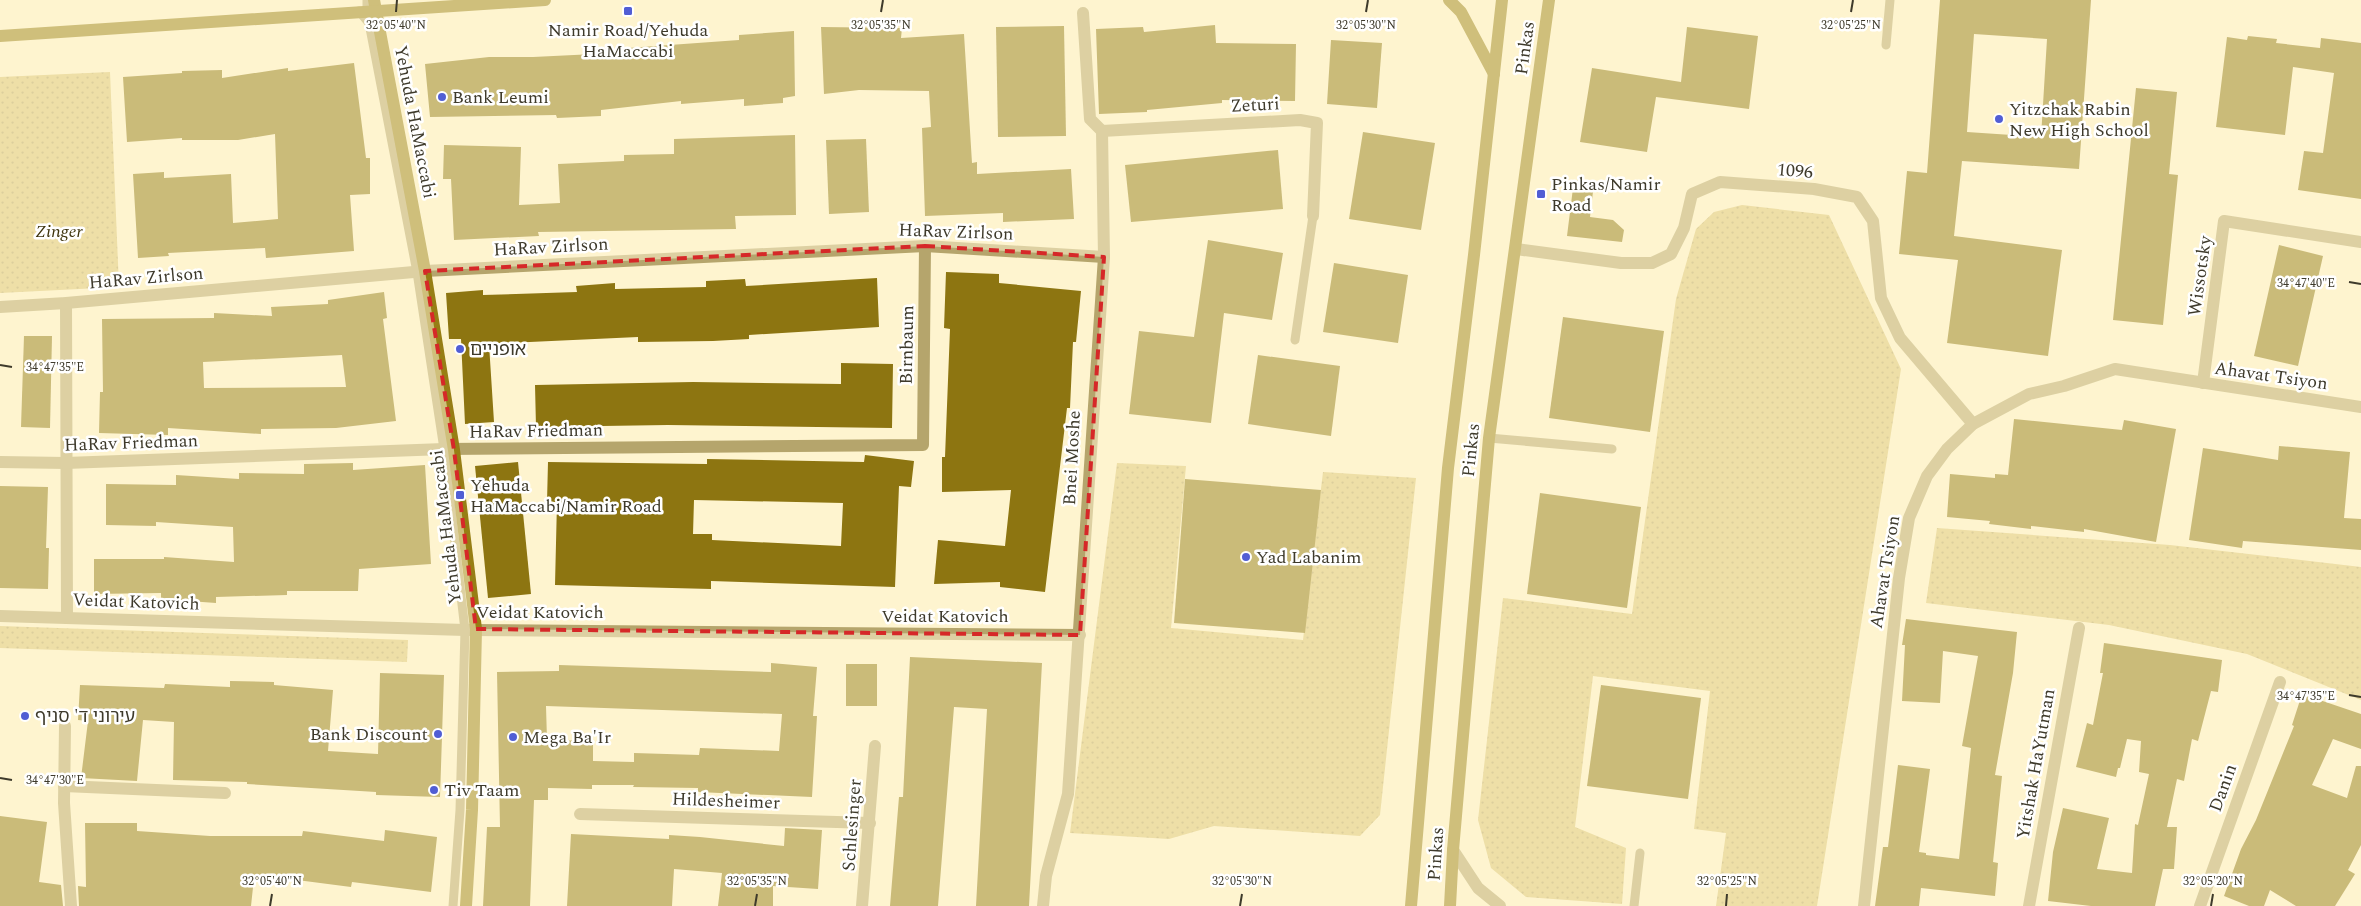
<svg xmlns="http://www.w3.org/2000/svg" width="2361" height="906" font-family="Spectral,'Noto Sans Hebrew',serif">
  <defs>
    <pattern id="park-dots" width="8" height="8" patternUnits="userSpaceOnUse" patternTransform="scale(1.25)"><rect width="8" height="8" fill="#dcc575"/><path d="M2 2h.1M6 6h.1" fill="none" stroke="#b4a160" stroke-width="1.8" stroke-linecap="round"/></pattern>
  </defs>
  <rect width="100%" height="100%" fill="#fef4cf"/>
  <g fill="url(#park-dots)">
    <path d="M 110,72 L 119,287 L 0,293 L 0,77 Z"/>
    <path d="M 1742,205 L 1829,215 L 1901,369 L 1817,906 L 1716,906 L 1726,833 L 1694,829 L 1710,691 L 1593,676 L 1575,827 L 1626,848 L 1622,904 L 1526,897 L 1491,868 L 1478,820 L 1503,598 L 1632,614 L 1676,299 L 1696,229 L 1714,212 Z"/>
    <path d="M 1117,463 L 1186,466 L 1171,628 L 1303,640 L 1323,472 L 1416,478 L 1380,815 L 1360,836 L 1214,826 L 1169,839 L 1070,833 Z"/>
    <path d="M 1937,528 L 2170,545 L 2361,567 L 2361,700 L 2247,654 L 2109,625 L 1926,603 Z"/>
    <path d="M 0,626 L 408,640 L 407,662 L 0,648 Z"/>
  </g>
  <g fill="#8d7511" fill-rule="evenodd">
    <path d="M 1940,0 L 2091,0 L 2079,169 L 1962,161 L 1954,236 L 2062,250 L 2048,356 L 1947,343 L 1958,260 L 1899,254 L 1907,171 L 1927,173 ZM 1974,34 L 2047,39 L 2041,137 L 1967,132 Z"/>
    <path d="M 1215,25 L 1216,43 L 1296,44 L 1295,101 L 1222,100 L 1222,103 L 1147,110 L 1147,112 L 1099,114 L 1096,29 L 1143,27 L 1144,32 Z"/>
    <path d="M 1064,26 L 1066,136 L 998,137 L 996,27 Z"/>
    <path d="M 821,27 L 902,28 L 901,38 L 964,34 L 972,163 L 977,162 L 977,174 L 1071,169 L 1074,219 L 1003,222 L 1003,213 L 925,216 L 922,128 L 931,127 L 929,91 L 859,90 L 824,94 Z"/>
    <path d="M 1687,27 L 1758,36 L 1749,109 L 1656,97 L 1647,152 L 1580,142 L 1592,68 L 1681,82 Z"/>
    <path d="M 794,31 L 795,96 L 783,98 L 783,103 L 744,106 L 744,99 L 681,104 L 681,101 L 601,110 L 601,116 L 557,118 L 556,115 L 430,117 L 425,64 L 489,57 L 533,57 L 615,53 L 614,49 L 739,40 L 739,35 Z"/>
    <path d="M 2248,36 L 2277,39 L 2276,43 L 2320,48 L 2321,38 L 2361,43 L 2361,199 L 2298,190 L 2304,151 L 2323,153 L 2334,73 L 2293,67 L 2285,135 L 2216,127 L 2227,37 L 2247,40 Z"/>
    <path d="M 1331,40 L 1382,43 L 1377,108 L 1327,104 Z"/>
    <path d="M 354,63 L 366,158 L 370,158 L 370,194 L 350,195 L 354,251 L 266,258 L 265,248 L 168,253 L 169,256 L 138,258 L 133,174 L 164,172 L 164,178 L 231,174 L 233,223 L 278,219 L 275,134 L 238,140 L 182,140 L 182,138 L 127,142 L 123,77 L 182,73 L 182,71 L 222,70 L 222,78 L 288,68 L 288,71 Z"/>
    <path d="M 2136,88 L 2177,92 L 2169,174 L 2178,175 L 2163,325 L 2113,320 Z"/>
    <path d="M 1363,132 L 1435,143 L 1421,230 L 1349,219 Z"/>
    <path d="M 795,135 L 796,215 L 735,216 L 736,229 L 538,232 L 539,236 L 454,240 L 451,179 L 443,179 L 444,145 L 521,147 L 519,205 L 560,203 L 558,164 L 624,161 L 624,155 L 674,154 L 674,139 Z"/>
    <path d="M 866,139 L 869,212 L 829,214 L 826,140 Z"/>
    <path d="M 1278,150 L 1283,209 L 1131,222 L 1125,165 Z"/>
    <path d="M 1574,180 L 1594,183 L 1590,217 L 1613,220 L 1624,230 L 1622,242 L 1567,236 Z"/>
    <path d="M 1208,240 L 1283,253 L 1272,320 L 1224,313 L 1211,423 L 1129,414 L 1139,331 L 1194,337 Z"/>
    <path d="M 2279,245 L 2323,256 L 2298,366 L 2254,356 Z"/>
    <path d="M 1334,263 L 1408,275 L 1398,343 L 1323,332 Z"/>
    <path d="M 946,272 L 999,274 L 999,283 L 1081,291 L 1076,342 L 1073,342 L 1070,408 L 1067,408 L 1045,592 L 1000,587 L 1000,582 L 934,584 L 938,540 L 1005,546 L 1011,490 L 942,492 L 942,457 L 945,457 L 950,329 L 944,328 Z"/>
    <path d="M 877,278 L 879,327 L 749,335 L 749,339 L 713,341 L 638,342 L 638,337 L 489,344 L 494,422 L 465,424 L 461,339 L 449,339 L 446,293 L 483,290 L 483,295 L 577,292 L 576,286 L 615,283 L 615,289 L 706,287 L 706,281 L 745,279 L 746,286 Z"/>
    <path d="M 384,292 L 387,318 L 383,319 L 396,421 L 336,428 L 261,429 L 261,434 L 168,428 L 168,435 L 99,433 L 100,392 L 103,392 L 102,319 L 214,318 L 214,313 L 272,316 L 271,307 L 328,304 L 328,300 ZM 342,355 L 346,387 L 204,388 L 203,362 Z"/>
    <path d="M 1563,317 L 1664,331 L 1650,432 L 1549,418 Z"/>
    <path d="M 24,336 L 52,336 L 50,428 L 21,427 Z"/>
    <path d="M 1258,355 L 1340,366 L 1331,436 L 1248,424 Z"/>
    <path d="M 841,363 L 893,364 L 892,428 L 668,425 L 536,427 L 535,385 L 693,382 L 841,384 Z"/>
    <path d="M 2014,419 L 2122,430 L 2124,420 L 2176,429 L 2156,542 L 2084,529 L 2084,532 L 2031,526 L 2031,529 L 1989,524 L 1990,521 L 1947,517 L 1950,474 L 1995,478 L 1995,474 L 2008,475 Z"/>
    <path d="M 2279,446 L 2350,452 L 2344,518 L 2361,519 L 2361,550 L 2243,541 L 2242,548 L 2189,540 L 2203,448 L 2278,460 Z"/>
    <path d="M 865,455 L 914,461 L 911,487 L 899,486 L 895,587 L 711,581 L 711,589 L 555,585 L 557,502 L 547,502 L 548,462 L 707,464 L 707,459 L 864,462 ZM 694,500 L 843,503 L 841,546 L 712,540 L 712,534 L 693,534 Z"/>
    <path d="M 518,462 L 531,594 L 488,598 L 475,466 Z"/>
    <path d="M 353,463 L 353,470 L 425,465 L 431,564 L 359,569 L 358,591 L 287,591 L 287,595 L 216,597 L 216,603 L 161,599 L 161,593 L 94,594 L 94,559 L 164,559 L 164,557 L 234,562 L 233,527 L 156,522 L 156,526 L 106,525 L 106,484 L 176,485 L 176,475 L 239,479 L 239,473 L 304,474 L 304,464 Z"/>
    <path d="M 1185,479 L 1321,490 L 1305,633 L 1174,623 Z"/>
    <path d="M 0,486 L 48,487 L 46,548 L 49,548 L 48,589 L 0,588 Z"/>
    <path d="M 1540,493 L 1641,507 L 1627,608 L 1527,594 Z"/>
    <path d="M 1906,619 L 2017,632 L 2013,673 L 1995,775 L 2002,776 L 1993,862 L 1998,863 L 1995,896 L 1921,888 L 1919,906 L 1875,906 L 1883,847 L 1888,847 L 1898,765 L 1930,769 L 1919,852 L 1926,853 L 1926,855 L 1959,859 L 1971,748 L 1962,746 L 1978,656 L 1943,651 L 1940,703 L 1902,701 L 1905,645 L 1902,645 Z"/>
    <path d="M 2104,643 L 2222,660 L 2218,692 L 2211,691 L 2198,741 L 2192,739 L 2184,781 L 2177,779 L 2167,827 L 2177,827 L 2174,869 L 2163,869 L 2155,906 L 2091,906 L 2048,901 L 2053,852 L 2063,808 L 2109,818 L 2097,869 L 2132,873 L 2135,824 L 2138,825 L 2149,774 L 2139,772 L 2141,741 L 2127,739 L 2120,768 L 2118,768 L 2116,777 L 2076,767 L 2087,723 L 2093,725 L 2103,673 L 2100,673 Z"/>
    <path d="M 910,657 L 1042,663 L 1029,906 L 976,906 L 987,709 L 954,707 L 938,906 L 890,906 L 899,797 L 903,797 Z"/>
    <path d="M 771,663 L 817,667 L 813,716 L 817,716 L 812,797 L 698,792 L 698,788 L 633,787 L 634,785 L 592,785 L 592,789 L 548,788 L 548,800 L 534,800 L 530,906 L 483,906 L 487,827 L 500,827 L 497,672 L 559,671 L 559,665 L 771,672 ZM 546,706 L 782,714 L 779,751 L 700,748 L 699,755 L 634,753 L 634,762 L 593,761 L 593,741 L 547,740 Z"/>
    <rect x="846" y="664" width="31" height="42"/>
    <path d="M 380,673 L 444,675 L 440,797 L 376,795 L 376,792 L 247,784 L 247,782 L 173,780 L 174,722 L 143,720 L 137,781 L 81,778 L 88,721 L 78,720 L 80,685 L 164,688 L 165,684 L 230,687 L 230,681 L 274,682 L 274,685 L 333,690 L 328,751 L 378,754 Z"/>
    <path d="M 1601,685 L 1701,698 L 1688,799 L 1587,786 Z"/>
    <path d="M 2302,694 L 2361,714 L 2361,749 L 2333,739 L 2312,785 L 2347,798 L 2356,766 L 2361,766 L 2361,845 L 2348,870 L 2355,874 L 2335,906 L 2296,906 L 2270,890 L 2264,906 L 2249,906 L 2224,896 L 2241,849 L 2256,820 L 2294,726 L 2292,725 Z"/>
    <path d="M 0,816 L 47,822 L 39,882 L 61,885 L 63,906 L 0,906 Z"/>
    <path d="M 85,823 L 137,823 L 137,831 L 210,836 L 302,836 L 303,831 L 384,841 L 385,830 L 437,837 L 431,892 L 352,882 L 351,887 L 297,880 L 297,878 L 254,878 L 251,906 L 79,906 L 78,886 L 86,887 Z"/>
    <path d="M 785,828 L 822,830 L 818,889 L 773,886 L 773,906 L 718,906 L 722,873 L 674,869 L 672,906 L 567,906 L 571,834 L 669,839 L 669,835 L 700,837 L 784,846 Z"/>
  </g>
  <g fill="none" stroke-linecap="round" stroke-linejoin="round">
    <g stroke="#b5a56c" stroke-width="9">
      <path d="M 367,0 L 367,17"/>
      <path d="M 359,11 L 369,23 L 417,272 L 444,449 L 465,630 L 460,810 L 453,906"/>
      <path d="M 1886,45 L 1890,0"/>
      <path d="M 1295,340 L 1313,216"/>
      <path d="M 1489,438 L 1612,449"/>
      <path d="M 1634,906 L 1640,853"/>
    </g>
    <g stroke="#b5a56c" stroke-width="12">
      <path d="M 1102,131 L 1300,120 L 1317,123 L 1313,216"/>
      <path d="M 1516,249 L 1621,263 L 1652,263 L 1671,254 L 1684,228 L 1692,194 L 1720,182 L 1814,189 L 1857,197 L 1873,221 L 1881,298 L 1900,338 L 1973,424"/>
      <path d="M 66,303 L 67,618"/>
      <path d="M 0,307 L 66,303 L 425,271 L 925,246 L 1104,257"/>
      <path d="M 2203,383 L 2224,221 L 2361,242"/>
      <path d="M 0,462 L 66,463 L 444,449 L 923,445 L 925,246"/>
      <path d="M 0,616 L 465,630 L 1080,635"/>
      <path d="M 65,726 L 64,803 L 71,906"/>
      <path d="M 64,786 L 225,793"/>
      <path d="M 580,814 L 870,823"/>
      <path d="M 1453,850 L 1478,888 L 1500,906"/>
      <path d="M 862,906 L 875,746"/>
      <path d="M 1043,906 L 1046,876 L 1068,794 L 1104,257 L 1102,131 L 1090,119 L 1083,13"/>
      <path d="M 1864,906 L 1899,578 L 1909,518 L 1927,476 L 1947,449 L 1973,424 L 2029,394 L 2064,386 L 2115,369 L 2361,407"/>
      <path d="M 2029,906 L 2079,628"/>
      <path d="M 2200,906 L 2280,682"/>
    </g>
    <g stroke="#977e14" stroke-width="12">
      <path d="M 374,0 L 425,271 L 454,450 L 476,629 L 472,810 L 466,906"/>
      <path d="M 1449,0 L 1461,12 L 1494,74"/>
      <path d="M 0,36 L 545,0"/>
      <path d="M 1411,906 L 1448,468 L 1474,255 L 1502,0"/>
      <path d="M 1450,906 L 1453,850 L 1489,438 L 1549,0"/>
    </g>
  </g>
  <path d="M0 0H2361V906H0ZM 925,246 L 1104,257 L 1080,635 L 476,629 L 454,450 L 425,271 Z" fill="#fef4cf" fill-opacity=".55" fill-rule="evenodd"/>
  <path fill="none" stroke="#d62828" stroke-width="4" stroke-dasharray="10 6" stroke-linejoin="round" d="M 925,246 L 1104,257 L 1080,635 L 476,629 L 454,450 L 425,271 Z"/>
  <path fill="none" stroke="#3e3a2b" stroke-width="2" d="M 396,12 L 397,0M 881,12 L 883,0M 1366,12 L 1368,0M 1851,12 L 1853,0M 2349,282 L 2361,284M 0,365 L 12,367M 2349,695 L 2361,697M 0,778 L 12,780M 270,906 L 272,894M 755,906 L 757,894M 1240,906 L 1242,894M 1726,906 L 1727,894M 2211,906 L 2213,894"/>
  <g fill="#515ed4" stroke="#fff" stroke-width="2">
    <rect x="623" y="6" width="10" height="10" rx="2.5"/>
    <circle cx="442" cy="97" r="5"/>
    <circle cx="1999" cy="119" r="5"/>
    <rect x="1536" y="189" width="10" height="10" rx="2.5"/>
    <circle cx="460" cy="349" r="5"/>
    <rect x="455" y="490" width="10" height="10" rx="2.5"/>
    <circle cx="1246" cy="557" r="5"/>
    <circle cx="25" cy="716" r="5"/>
    <circle cx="438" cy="734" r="5"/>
    <circle cx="513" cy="737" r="5"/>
    <circle cx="434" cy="790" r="5"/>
  </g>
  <g text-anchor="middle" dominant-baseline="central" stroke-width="5" stroke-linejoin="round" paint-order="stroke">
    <g font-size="18" fill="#3e3a2b" stroke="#fff" text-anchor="start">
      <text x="628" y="30" text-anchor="middle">Namir Road/Yehuda<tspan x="628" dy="21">HaMaccabi</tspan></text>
      <text x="452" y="97">Bank Leumi</text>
      <text x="2009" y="109">Yitzchak Rabin<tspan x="2009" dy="21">New High School</tspan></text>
      <text x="1551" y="184">Pinkas/Namir<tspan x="1551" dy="21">Road</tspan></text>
      <text x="470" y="349">אופניים</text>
      <text x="470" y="485">Yehuda<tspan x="470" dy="21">HaMaccabi/Namir Road</tspan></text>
      <text x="1256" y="557">Yad Labanim</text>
      <text x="35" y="716">עירוני ד' סניף</text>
      <text x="428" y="734" text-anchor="end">Bank Discount</text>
      <text x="523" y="737">Mega Ba'Ir</text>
      <text x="444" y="790">Tiv Taam</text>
    </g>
    <g font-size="18" fill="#3e3a2b" stroke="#fff">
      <text transform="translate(1525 48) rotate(-82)">Pinkas</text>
      <text transform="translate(1255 105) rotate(-3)">Zeturi</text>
      <text transform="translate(415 122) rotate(79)">Yehuda HaMaccabi</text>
      <text transform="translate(1795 171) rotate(5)">1096</text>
      <text transform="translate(956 232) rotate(2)">HaRav Zirlson</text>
      <text transform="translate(551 247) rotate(-3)">HaRav Zirlson</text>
      <text transform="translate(2200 276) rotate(-82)">Wissotsky</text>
      <text transform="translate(146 278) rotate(-5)">HaRav Zirlson</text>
      <text transform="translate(907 345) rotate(-89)">Birnbaum</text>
      <text transform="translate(2271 376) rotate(8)">Ahavat Tsiyon</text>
      <text transform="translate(536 431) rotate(-1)">HaRav Friedman</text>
      <text transform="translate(131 443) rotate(-2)">HaRav Friedman</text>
      <text transform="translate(1471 450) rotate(-84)">Pinkas</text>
      <text transform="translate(1072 458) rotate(-87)">Bnei Moshe</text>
      <text transform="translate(446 527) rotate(-97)">Yehuda HaMaccabi</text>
      <text transform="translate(1885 572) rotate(-81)">Ahavat Tsiyon</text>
      <text transform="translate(136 602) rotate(2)">Veidat Katovich</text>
      <text x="540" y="612">Veidat Katovich</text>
      <text x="945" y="616">Veidat Katovich</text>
      <text transform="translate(2036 764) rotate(-80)">Yitshak HaYutman</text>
      <text transform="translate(2223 788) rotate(-70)">Danin</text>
      <text transform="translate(726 801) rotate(2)">Hildesheimer</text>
      <text transform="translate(852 825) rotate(-86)">Schlesinger</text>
      <text transform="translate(1436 854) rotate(-86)">Pinkas</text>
    </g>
    <g font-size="18" font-style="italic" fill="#3e340d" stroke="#fff">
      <text x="59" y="231">Zinger</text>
    </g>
  </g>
  <g font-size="12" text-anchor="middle" fill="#3e3a2b" stroke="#fff" stroke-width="5" stroke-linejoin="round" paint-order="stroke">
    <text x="396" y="29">32°05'40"N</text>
    <text x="881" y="29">32°05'35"N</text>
    <text x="1366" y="29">32°05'30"N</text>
    <text x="1851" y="29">32°05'25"N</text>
    <text x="2306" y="287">34°47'40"E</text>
    <text x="55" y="371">34°47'35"E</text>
    <text x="2306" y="700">34°47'35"E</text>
    <text x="55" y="784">34°47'30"E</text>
    <text x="272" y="885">32°05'40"N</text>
    <text x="757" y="885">32°05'35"N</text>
    <text x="1242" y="885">32°05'30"N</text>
    <text x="1727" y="885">32°05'25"N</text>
    <text x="2213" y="885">32°05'20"N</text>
  </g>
</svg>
